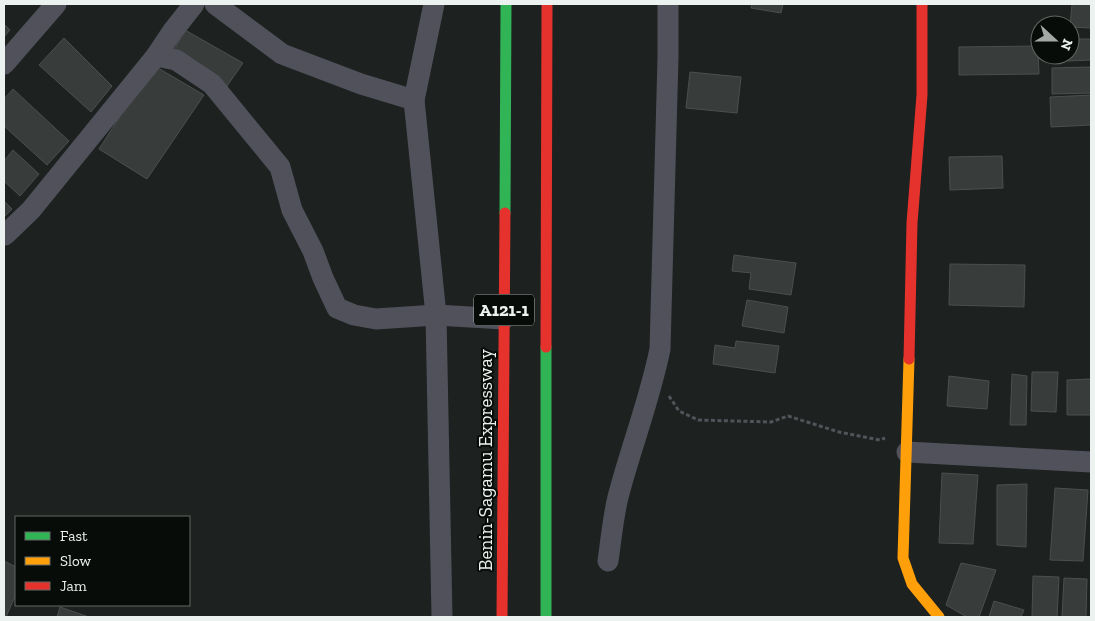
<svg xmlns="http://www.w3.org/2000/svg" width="1095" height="621" font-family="'Zilla Slab',serif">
  <rect width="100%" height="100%" fill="#1d211f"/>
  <g fill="#383c3a" stroke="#4b4f4d">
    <path d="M 752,4 L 783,4 L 781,13 L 751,8 Z"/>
    <path d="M 1072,4 L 1091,4 L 1091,28 L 1070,27 Z"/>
    <path d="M 4,24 L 10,30 L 4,37 Z"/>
    <path d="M 185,30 L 243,63 L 227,86 L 174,50 Z"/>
    <path d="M 64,38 L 112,86 L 91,112 L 39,65 Z"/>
    <path d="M 1070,39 L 1091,39 L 1091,60 L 1067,61 L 1067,55 L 1070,55 Z"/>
    <path d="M 1038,46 L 1039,74 L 959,75 L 959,47 Z"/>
    <path d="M 153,65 L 204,95 L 147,179 L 99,149 Z"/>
    <path d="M 1091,67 L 1091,93 L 1052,94 L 1052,68 Z"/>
    <path d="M 690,72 L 741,77 L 737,113 L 686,108 Z"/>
    <path d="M 13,89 L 69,141 L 47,165 L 4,126 L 4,99 Z"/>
    <path d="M 1091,95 L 1091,125 L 1051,127 L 1050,97 Z"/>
    <path d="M 13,150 L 39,174 L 20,196 L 4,181 L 4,161 Z"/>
    <path d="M 1002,156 L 1003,188 L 950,190 L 949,157 Z"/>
    <path d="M 4,201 L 12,209 L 4,217 Z"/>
    <path d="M 734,255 L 796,263 L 791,295 L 749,289 L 751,273 L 732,271 Z"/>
    <path d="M 950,264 L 1025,265 L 1024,307 L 949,305 Z"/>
    <path d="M 747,300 L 788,307 L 784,333 L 742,326 Z"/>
    <path d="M 736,341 L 779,346 L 775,373 L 713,364 L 715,345 L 735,348 Z"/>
    <path d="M 1032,372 L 1058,372 L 1056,412 L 1031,411 Z"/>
    <path d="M 1012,374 L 1027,376 L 1026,425 L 1010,425 Z"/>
    <path d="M 949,376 L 989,381 L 987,409 L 947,406 Z"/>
    <path d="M 1091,379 L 1091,415 L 1067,415 L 1067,380 Z"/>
    <path d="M 942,473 L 978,475 L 973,544 L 939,543 Z"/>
    <path d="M 1027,484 L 1026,547 L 997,545 L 997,485 Z"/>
    <path d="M 1055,488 L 1088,490 L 1083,561 L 1050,560 Z"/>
    <path d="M 4,561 L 16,567 L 16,594 L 6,617 L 4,617 Z"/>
    <path d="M 961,563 L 996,570 L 979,617 L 967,617 L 946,605 Z"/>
    <path d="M 1033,576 L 1059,577 L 1057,617 L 1032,617 Z"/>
    <path d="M 1064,578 L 1087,579 L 1086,617 L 1062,617 Z"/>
    <path d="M 994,601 L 1024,610 L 1021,617 L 989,617 Z"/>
    <path d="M 60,607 L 89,617 L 57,617 Z"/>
  </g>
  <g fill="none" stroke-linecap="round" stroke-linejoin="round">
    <path stroke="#515359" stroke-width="3" stroke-dasharray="4 2.5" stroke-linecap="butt" d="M 669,396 L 679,411 L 698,420 L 771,422 L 788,416 L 839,432 L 880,440 L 885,438"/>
    <g stroke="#50515a" stroke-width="21">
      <path d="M 194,4 L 172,32 L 156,56 L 176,60 L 212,84 L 280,167 L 292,210 L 313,251 L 323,278 L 337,308 L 354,315 L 376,319 L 436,315 L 504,319"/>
      <path d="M 215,4 L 282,54 L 361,84 L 414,100"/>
      <path d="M 434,4 L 414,100 L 436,315 L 442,617"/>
      <path d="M 4,64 L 56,4"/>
      <path d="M 5,235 L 31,210 L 156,56"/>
      <path d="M 907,452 L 1091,462"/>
      <path d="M 608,561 C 611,540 613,518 618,497 C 631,447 650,399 660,349 L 668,58 L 668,4"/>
    </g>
    <g stroke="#30b455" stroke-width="11">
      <path d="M 505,213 L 506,4"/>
      <path d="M 546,617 L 546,347"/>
    </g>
    <path stroke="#ff9f0a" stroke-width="11" d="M 909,359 L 903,558 L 912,584 L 939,617"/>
    <g stroke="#e5322d" stroke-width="11">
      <path d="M 546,347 L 547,4"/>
      <path d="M 909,359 L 912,223 L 922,95 L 922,4"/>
      <path d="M 502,617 L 505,213"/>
    </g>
  </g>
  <g text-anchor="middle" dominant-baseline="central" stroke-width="4" stroke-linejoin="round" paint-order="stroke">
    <rect fill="#080c09" stroke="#a8adaa" stroke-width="1" x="474" y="294.5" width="60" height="31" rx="4"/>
    <g font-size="18" font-weight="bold" fill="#ecf2ef">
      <text x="504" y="310">A121-1</text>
    </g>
    <g font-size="19" fill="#ecf2ef" stroke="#080c09">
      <text transform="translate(485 460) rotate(-90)">Benin-Sagamu Expressway</text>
    </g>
  </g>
  <rect width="1095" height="621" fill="none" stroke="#ecf2ef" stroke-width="10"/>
  <rect x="15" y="516" width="175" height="90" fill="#080c09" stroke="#636865"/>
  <rect x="25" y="532" width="25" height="8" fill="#30b455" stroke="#636865"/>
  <text x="60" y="541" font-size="15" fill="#ecf2ef">Fast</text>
  <rect x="25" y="557" width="25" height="8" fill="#ff9f0a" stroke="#636865"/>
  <text x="60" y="566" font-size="15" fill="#ecf2ef">Slow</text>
  <rect x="25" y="582" width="25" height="8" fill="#e5322d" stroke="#636865"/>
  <text x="60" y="591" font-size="15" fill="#ecf2ef">Jam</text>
  <g transform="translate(1055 40) rotate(111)"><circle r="24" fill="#080c09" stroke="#636865"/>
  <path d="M0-4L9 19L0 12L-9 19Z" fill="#a4a9a6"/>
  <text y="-8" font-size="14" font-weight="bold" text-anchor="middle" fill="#ecf2ef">N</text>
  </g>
</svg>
